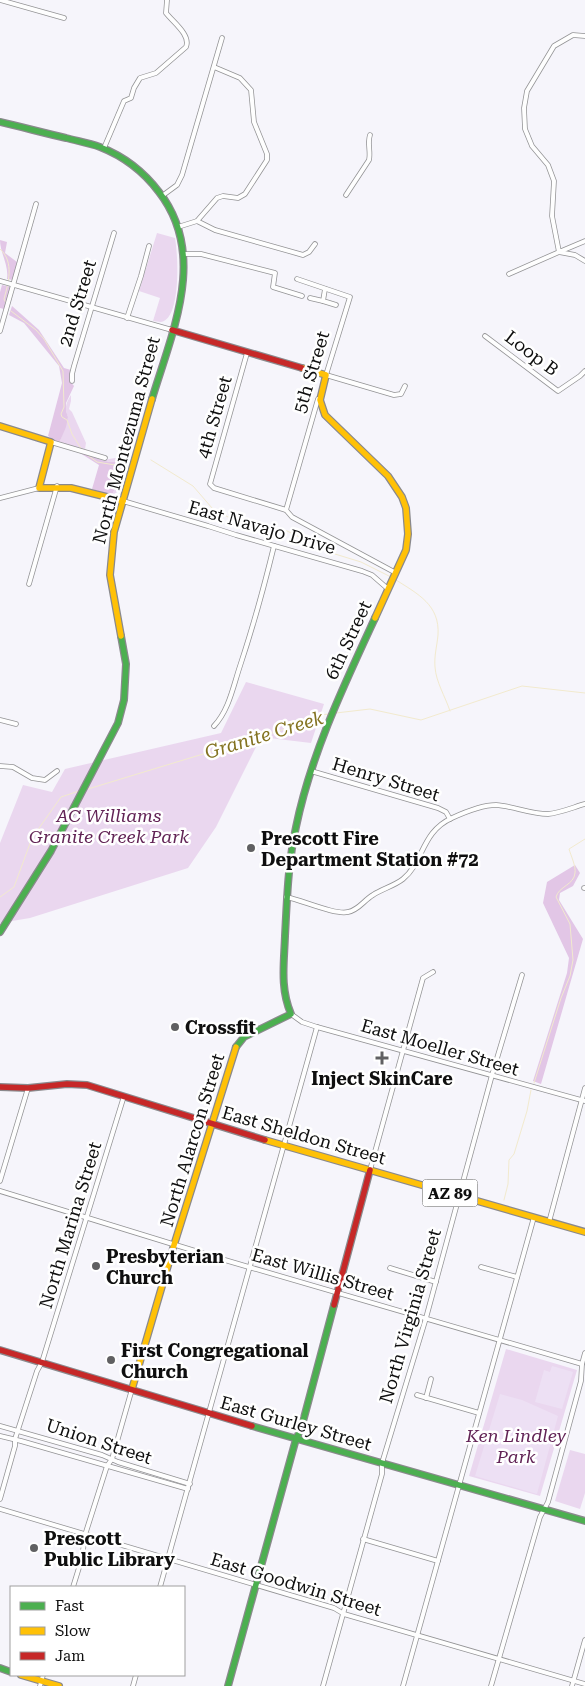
<svg xmlns="http://www.w3.org/2000/svg" width="585" height="1686" font-family="'Roboto Serif',serif">
  <rect width="100%" height="100%" fill="#f6f5fb"/>
  <g fill="#ead7ef">
    <path d="M 157,233 L 175,238 C 178,254 181,312 164,321 C 160,323 157,321 153,321 L 160,298 L 139,291 Z"/>
    <path d="M 71,395 L 71,401 L 69,409 L 72,412 L 86,443 L 85,449 L 57,442 L 60,441 L 68,417 C 64,408 66,403 71,395 Z"/>
    <path d="M 115,458 L 127,461 L 119,491 L 112,495 L 116,486 L 114,481 L 114,470 L 104,460 Z"/>
    <path d="M 246,682 L 324,704 L 311,743 L 261,737 L 216,827 L 188,868 L 30,918 L 0,923 L 0,843 L 23,785 L 52,792 L 65,769 L 221,733 Z"/>
    <path d="M 506,1349 L 577,1370 L 540,1496 L 469,1476 Z"/>
    <path d="M 570,1450 L 585,1454 L 585,1493 L 580,1509 L 555,1501 Z"/>
  </g>
  <g fill="#e2c6e6">
    <path d="M 0,240 L 7,242 L 5,253 L 17,262 L 13,280 L 7,279 C 9,265 0,253 0,240 Z"/>
    <path d="M 2,285 L 11,287 L 4,309 L 0,308 L 0,292 Z"/>
    <path d="M 12,306 L 39,330 L 64,368 L 71,370 L 70,381 L 74,386 L 66,403 L 66,411 L 68,417 L 66,427 L 60,441 L 57,442 L 48,436 L 62,383 L 59,366 L 24,323 L 9,315 Z"/>
    <path d="M 80,453 L 108,462 L 115,462 L 117,468 L 114,470 L 114,481 L 116,486 L 112,495 L 92,489 L 99,465 Z"/>
    <path d="M 575,865 L 580,873 L 573,886 L 560,893 L 559,900 L 583,939 L 541,1084 L 533,1081 L 567,973 L 569,958 L 543,903 L 547,882 Z"/>
  </g>
  <g fill="#ede0f4">
    <path d="M 552,1366 L 573,1372 L 562,1409 L 535,1402 L 544,1370 L 550,1372 Z"/>
    <path d="M 500,1394 L 522,1400 L 558,1416 L 537,1494 L 475,1476 Z"/>
  </g>
  <g fill="none" stroke-linecap="round" stroke-linejoin="round">
    <g stroke="#f2eace" stroke-width="1">
      <path d="M 0,249 C 15,262 8,284 4,299 L 6,303"/>
      <path d="M 11,311 L 36,330 L 44,339 L 63,371 L 64,407 L 61,414 L 62,417 L 67,420 L 72,434 L 82,450"/>
      <path d="M 86,454 L 97,462 L 115,465"/>
      <path d="M 151,460 L 193,486 L 212,508 L 228,517 L 261,528 L 287,531 L 335,554 L 361,562 L 391,577"/>
      <path d="M 396,580 C 418,594 440,605 438,635 C 437,646 434,656 435,667 C 436,682 445,696 450,711"/>
      <path d="M 336,713 L 370,709 L 421,720 L 522,686 L 585,693"/>
      <path d="M 88,789 L 282,730 L 320,715 L 329,714"/>
      <path d="M 0,897 L 14,887 L 32,838 L 61,797 L 79,791"/>
      <path d="M 534,1083 L 561,998 L 570,976 L 573,960 L 570,924 L 556,897 C 559,886 574,885 575,873 C 576,866 571,856 569,849 L 585,839"/>
      <path d="M 504,1200 L 508,1184 L 509,1160 L 514,1154 L 527,1111 L 531,1090"/>
    </g>
    <g stroke="#939395" stroke-width="5.5">
      <g id="street">
        <path d="M 0,0 L 64,18"/>
        <path d="M 585,36 L 573,35 L 554,46 L 527,91 L 524,108 L 525,129 L 532,146 L 548,165 L 554,181 L 552,216 L 559,252 L 585,241"/>
        <path d="M 104,148 L 124,101 L 131,98 L 134,88 L 140,78 L 156,73 L 186,47 C 191,35 173,22 166,13 L 167,0"/>
        <path d="M 346,195 L 369,160 C 371,151 367,144 370,135"/>
        <path d="M 162,196 L 177,185 L 182,175 L 222,38"/>
        <path d="M 197,221 L 215,230 L 303,255 L 309,252 L 315,244"/>
        <path d="M 178,227 L 197,221 L 217,198 L 223,196 L 238,198 L 245,194 L 267,160 L 267,154 L 254,122 L 251,90 L 240,78 L 214,67"/>
        <path d="M 184,254 L 201,254 L 275,273 L 273,287 L 302,296"/>
        <path d="M 509,274 L 559,252 L 575,255 L 585,261"/>
        <path d="M 297,279 L 350,297 L 326,375 L 394,395 L 401,394 L 405,386"/>
        <path d="M 0,281 L 172,330"/>
        <path d="M 325,289 L 323,301 L 336,305"/>
        <path d="M 310,298 L 323,301"/>
        <path d="M 127,318 L 141,276 L 149,246"/>
        <path d="M 0,331 L 36,204"/>
        <path d="M 485,336 L 558,391 L 580,376 L 585,371"/>
        <path d="M 247,353 L 210,484 L 214,488 L 286,510 L 292,517 L 396,573"/>
        <path d="M 72,381 L 72,374 L 74,366 L 114,233"/>
        <path d="M 51,442 L 105,458"/>
        <path d="M 0,498 L 39,488"/>
        <path d="M 123,501 L 208,526 L 236,535 L 362,571 L 372,575 L 388,589"/>
        <path d="M 286,510 L 318,399"/>
        <path d="M 29,584 L 57,486"/>
        <path d="M 0,720 L 16,724"/>
        <path d="M 214,726 C 229,710 233,687 240,666 C 253,627 264,587 274,546"/>
        <path d="M 0,766 L 13,767 L 32,778 L 45,780 L 57,771"/>
        <path d="M 311,771 L 438,808 L 446,812 L 450,819"/>
        <path d="M 584,888 L 585,888"/>
        <path d="M 286,897 C 302,900 334,915 348,912 C 359,910 364,900 373,895 C 382,889 394,886 403,879 C 424,862 421,832 452,818 C 465,812 482,805 496,805 C 513,806 530,814 548,814 C 560,813 574,807 585,804"/>
        <path d="M 291,1014 L 302,1022 L 317,1027 L 585,1101"/>
        <path d="M 370,1170 L 423,978 L 433,972"/>
        <path d="M 0,1181 L 28,1088"/>
        <path d="M 0,1191 L 218,1258 L 582,1364"/>
        <path d="M 549,1222 L 585,1088"/>
        <path d="M 481,1267 L 517,1277"/>
        <path d="M 390,1268 L 436,1282"/>
        <path d="M 417,1395 L 479,1413"/>
        <path d="M 426,1398 L 431,1379"/>
        <path d="M 0,1426 L 102,1455 L 118,1462 L 190,1484"/>
        <path d="M 0,1436 L 21,1441 L 188,1489"/>
        <path d="M 0,1499 L 15,1446 L 15,1439 L 37,1371 L 42,1362 L 124,1096"/>
        <path d="M 0,1509 L 334,1608 L 344,1614 L 585,1684"/>
        <path d="M 363,1539 L 438,1561"/>
        <path d="M 73,1587 L 82,1558 L 85,1535 L 107,1466 L 112,1459 L 132,1389"/>
        <path d="M 160,1587 L 317,1027"/>
        <path d="M 40,1686 L 43,1675"/>
        <path d="M 133,1686 L 136,1675"/>
        <path d="M 323,1686 L 382,1474 L 382,1463 L 426,1318 L 492,1075 L 522,975"/>
        <path d="M 403,1686 L 534,1217"/>
        <path d="M 491,1686 L 540,1517 L 548,1502 L 581,1381 L 582,1364 L 585,1353"/>
        <path d="M 572,1686 L 585,1640"/>
      </g>
    </g>
    <g stroke="#8a898c" stroke-width="8">
      <g id="fast">
        <path d="M 0,122 C 22,127 44,133 66,138 C 77,141 89,143 100,147 C 123,156 144,172 159,192 C 208,255 172,332 152,399"/>
        <path d="M 0,932 L 51,851 L 118,723 L 124,700 L 126,664 L 121,636"/>
        <path d="M 236,1047 L 244,1037 L 291,1014 C 280,988 284,964 285,936 C 287,899 288,863 296,827 C 311,754 344,685 375,618"/>
        <path d="M 252,1426 L 585,1521"/>
        <path d="M 0,1668 L 11,1672"/>
        <path d="M 228,1686 L 296,1439 L 301,1429 L 334,1305"/>
      </g>
    </g>
    <g stroke="#8a898c" stroke-width="8">
      <g id="slow">
        <path d="M 302,368 L 326,375 L 320,400 L 325,415 L 388,476 L 402,497 L 406,508 L 408,534 L 406,550 L 375,618"/>
        <path d="M 0,426 L 51,442 L 39,488 L 71,488 L 123,501"/>
        <path d="M 121,636 L 110,575 L 114,532 L 152,399"/>
        <path d="M 265,1140 L 585,1232"/>
        <path d="M 132,1389 L 174,1245 L 236,1047"/>
        <path d="M 21,1675 L 59,1686"/>
      </g>
    </g>
    <g stroke="#8a898c" stroke-width="8">
      <g id="jam">
        <path d="M 172,330 L 302,368"/>
        <path d="M 0,1087 L 28,1088 L 67,1084 L 87,1085 L 265,1140"/>
        <path d="M 334,1305 L 370,1170"/>
        <path d="M 0,1350 L 252,1426"/>
      </g>
    </g>
    <use href="#street" stroke="#fefefe" stroke-width="4"/>
    <use href="#fast" stroke="#4caf50" stroke-width="5.5"/>
    <use href="#slow" stroke="#ffc107" stroke-width="5.5"/>
    <use href="#jam" stroke="#c62828" stroke-width="5.5"/>
  </g>
  <g fill="#606062" stroke="#fff" stroke-width="2">
    <circle cx="251" cy="848" r="5"/>
    <circle cx="175" cy="1027" r="5"/>
    <path d="M379.5 1050.5h5v5h5v5h-5v5h-5v-5h-5v-5h5z"/>
    <circle cx="96" cy="1266" r="5"/>
    <circle cx="111" cy="1360" r="5"/>
    <circle cx="34" cy="1548" r="5"/>
  </g>
  <g text-anchor="middle" dominant-baseline="central" stroke-width="5" stroke-linejoin="round" paint-order="stroke">
    <rect fill="#fff" stroke="#575757" stroke-width="1" x="422.5" y="1179.5" width="55" height="27" rx="4"/>
    <g font-size="16" font-weight="bold" fill="#0f0f0f">
      <text x="450" y="1193">AZ 89</text>
    </g>
    <g font-size="18" fill="#0f0f0f" stroke="#fff">
      <text transform="translate(77 303) rotate(-73)">2nd Street</text>
      <text transform="translate(532 353) rotate(37)">Loop B</text>
      <text transform="translate(311 372) rotate(-73)">5th Street</text>
      <text transform="translate(214 417) rotate(-74)">4th Street</text>
      <text transform="translate(126 440) rotate(-75)">North Montezuma Street</text>
      <text transform="translate(262 527) rotate(16)">East Navajo Drive</text>
      <text transform="translate(348 640) rotate(-65)">6th Street</text>
      <text transform="translate(386 779) rotate(17)">Henry Street</text>
      <text transform="translate(440 1047) rotate(16)">East Moeller Street</text>
      <text transform="translate(304 1135) rotate(16)">East Sheldon Street</text>
      <text transform="translate(192 1140) rotate(-73)">North Alarcon Street</text>
      <text transform="translate(70 1225) rotate(-73)">North Marina Street</text>
      <text transform="translate(323 1274) rotate(16)">East Willis Street</text>
      <text transform="translate(410 1316) rotate(-74)">North Virginia Street</text>
      <text transform="translate(296 1423) rotate(16)">East Gurley Street</text>
      <text transform="translate(99 1441) rotate(18)">Union Street</text>
      <text transform="translate(296 1584) rotate(17)">East Goodwin Street</text>
    </g>
    <g font-size="18" font-style="italic" fill="#622456" stroke="#fff">
      <text x="109" y="815">AC Williams<tspan x="109" dy="21">Granite Creek Park</tspan></text>
      <text x="516" y="1435">Ken Lindley<tspan x="516" dy="21">Park</tspan></text>
    </g>
    <g font-size="18" font-weight="bold" fill="#0f0f0f" stroke="#fff" text-anchor="start">
      <text x="261" y="838">Prescott Fire<tspan x="261" dy="21">Department Station #72</tspan></text>
      <text x="185" y="1027">Crossfit</text>
      <text x="382" y="1078" text-anchor="middle">Inject SkinCare</text>
      <text x="106" y="1256">Presbyterian<tspan x="106" dy="21">Church</tspan></text>
      <text x="121" y="1350">First Congregational<tspan x="121" dy="21">Church</tspan></text>
      <text x="44" y="1538">Prescott<tspan x="44" dy="21">Public Library</tspan></text>
    </g>
    <g font-size="19" font-style="italic" fill="#837220" stroke="#fff">
      <text transform="translate(264 735) rotate(-17)">Granite Creek</text>
    </g>
  </g>
  <rect x="10" y="1586" width="175" height="90" fill="#ffffff" stroke="#9f9f9f"/>
  <rect x="20" y="1602" width="25" height="8" fill="#4caf50" stroke="#9f9f9f"/>
  <text x="55" y="1611" font-size="15" fill="#0f0f0f">Fast</text>
  <rect x="20" y="1627" width="25" height="8" fill="#ffc107" stroke="#9f9f9f"/>
  <text x="55" y="1636" font-size="15" fill="#0f0f0f">Slow</text>
  <rect x="20" y="1652" width="25" height="8" fill="#c62828" stroke="#9f9f9f"/>
  <text x="55" y="1661" font-size="15" fill="#0f0f0f">Jam</text>
</svg>
